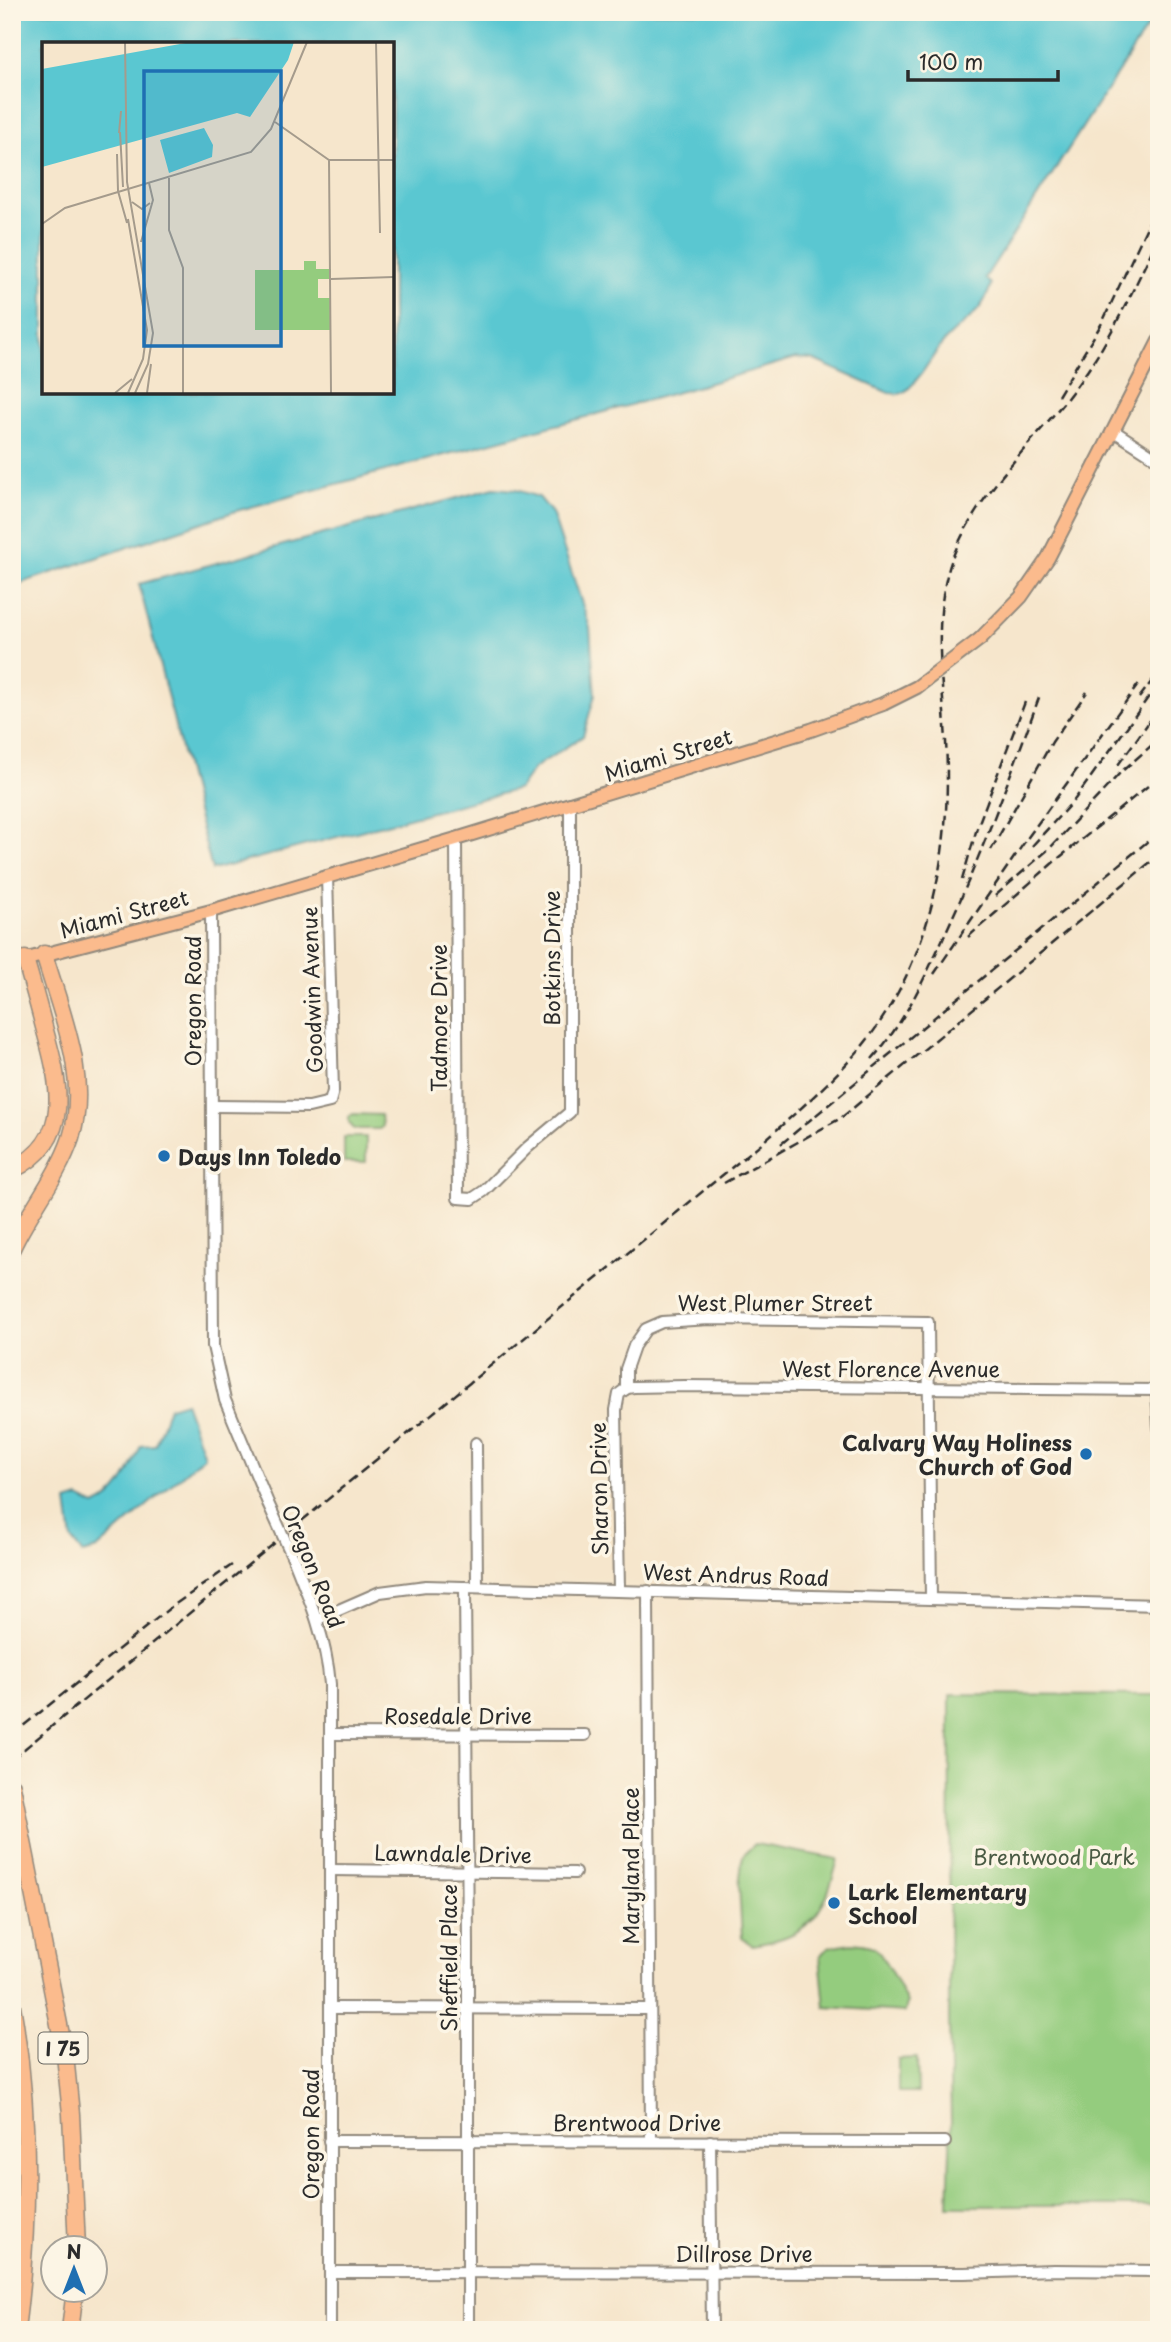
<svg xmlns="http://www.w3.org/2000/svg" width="1171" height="2342" font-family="'Playpen Sans',sans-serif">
  <rect width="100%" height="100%" fill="#fcf5e5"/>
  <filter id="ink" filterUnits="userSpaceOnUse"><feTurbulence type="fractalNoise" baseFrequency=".0143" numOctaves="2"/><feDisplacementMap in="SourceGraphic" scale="14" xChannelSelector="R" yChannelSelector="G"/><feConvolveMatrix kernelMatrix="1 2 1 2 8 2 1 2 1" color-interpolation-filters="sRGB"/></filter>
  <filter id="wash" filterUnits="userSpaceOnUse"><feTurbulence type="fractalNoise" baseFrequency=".00686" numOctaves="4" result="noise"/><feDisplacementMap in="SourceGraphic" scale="28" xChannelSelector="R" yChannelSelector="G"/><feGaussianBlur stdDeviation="1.57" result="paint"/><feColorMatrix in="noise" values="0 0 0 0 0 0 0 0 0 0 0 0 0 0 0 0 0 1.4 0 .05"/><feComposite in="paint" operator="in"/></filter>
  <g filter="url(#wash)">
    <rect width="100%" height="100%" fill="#f6e6cc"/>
    <g fill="#94cc7e" stroke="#607c54" stroke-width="2">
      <path d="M 353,1114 L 381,1115 L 382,1127 L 379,1129 L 354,1129 L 349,1123 L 349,1117 Z"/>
      <rect x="344" y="1137" width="22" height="25"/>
      <path d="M 950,1694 L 1159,1695 L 1159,2206 L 948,2206 L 951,2123 L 949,2018 Z"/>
      <path d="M 755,1844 L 838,1859 C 824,1914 812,1936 752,1945 L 742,1938 L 739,1885 L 743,1855 Z"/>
      <path d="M 851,1943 C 858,1944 869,1944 874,1948 C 885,1955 901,1991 907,2003 L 905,2012 L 825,2007 L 820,1956 L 828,1947 Z"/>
      <path d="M 917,2058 L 918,2092 L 898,2092 L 898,2059 Z"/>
    </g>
    <g fill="#5ac7d1" stroke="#42797e" stroke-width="2" fill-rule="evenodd">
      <path d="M 12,12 L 1157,12 L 985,278 L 991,284 C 983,315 962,321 943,343 C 931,357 923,375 909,388 C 904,394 897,394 889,393 L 812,359 L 796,358 L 682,391 L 236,511 L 12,586 ZM 44,44 L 392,44 L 392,392 L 44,392 Z"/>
      <path d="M 494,488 L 516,490 L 539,497 L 552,513 L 590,628 L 595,695 L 583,736 L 534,768 L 519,789 L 212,870 L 139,584 Z"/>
      <path d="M 185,1402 L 204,1456 L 97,1549 L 82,1553 L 72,1540 L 67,1502 L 79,1498 L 95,1506 C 121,1495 130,1470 141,1446 L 155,1445 L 169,1407 Z"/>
    </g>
  </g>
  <g filter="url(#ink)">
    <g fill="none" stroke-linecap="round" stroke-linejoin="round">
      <g stroke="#90887c" stroke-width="14">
        <g id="minor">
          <path d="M 1114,431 L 1159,460"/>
          <path d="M 456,839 L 458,1198 L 472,1199 L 484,1191 L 528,1147 L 570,1112 L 570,804"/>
          <path d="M 211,911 L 213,1346 L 225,1400 L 268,1503"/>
          <path d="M 212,1106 L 309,1107 L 330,1102 L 333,1091 L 327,876"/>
          <path d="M 626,1389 L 626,1369 L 634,1346 L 646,1329 L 662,1322 L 709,1319 L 928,1322 L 931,1599"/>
          <path d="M 1157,1390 L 1159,1428"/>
          <path d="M 476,1443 L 477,1587"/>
          <path d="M 294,1560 C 311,1602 326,1639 330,1684 L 330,2330"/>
          <path d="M 465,1587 L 468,1944 L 468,2330"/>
          <path d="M 619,1590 L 616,1410 L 619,1394 L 627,1388 L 634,1387 L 685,1386 L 1159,1390"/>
          <path d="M 648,1591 L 651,2141"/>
          <path d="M 318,1619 L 380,1592 L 426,1586 L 1159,1605"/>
          <path d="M 330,1734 L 585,1735"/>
          <path d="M 331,1870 L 575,1873"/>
          <path d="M 330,2008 L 650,2009"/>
          <path d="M 329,2141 L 945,2142"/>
          <path d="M 710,2141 L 712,2330"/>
          <path d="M 330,2272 L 964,2273 L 1054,2270 L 1159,2271"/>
        </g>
      </g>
      <g stroke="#90887c" stroke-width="16">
        <g id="major">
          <path d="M 980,639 L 1021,597 L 1048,558 L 1159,341"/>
          <path d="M 12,963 L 211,911 L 456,839 L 811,730 L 883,704"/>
        </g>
      </g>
      <g stroke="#90887c" stroke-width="19">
        <g id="highway">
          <path d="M 12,1170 C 75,1140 59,1081 44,1027 C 38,1004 32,982 25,959"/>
          <path d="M 12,1248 C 29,1211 58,1177 71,1138 C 90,1077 61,1013 44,954"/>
          <path d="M 12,1786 L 65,2055 L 71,2114 L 77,2248"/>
          <path d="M 12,2006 C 31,2114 30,2221 16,2330"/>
          <path d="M 70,2330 L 75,2290"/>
        </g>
      </g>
      <use href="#minor" stroke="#fff" stroke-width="10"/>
      <use href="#major" stroke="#fbbb8d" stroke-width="12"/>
      <use href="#highway" stroke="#fbbb8d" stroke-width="16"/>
      <g stroke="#2b2b2b" stroke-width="2.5" stroke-dasharray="10 5" stroke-linecap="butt">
        <path d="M 1058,396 L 1102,323 L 1159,201"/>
        <path d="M 1139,698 L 1159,672"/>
        <path d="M 1118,765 L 1159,708"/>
        <path d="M 1032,846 L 1075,799 L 1150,695"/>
        <path d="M 991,850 L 1052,742 L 1087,692"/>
        <path d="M 962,880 L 977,828 L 1025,702"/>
        <path d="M 995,896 L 1050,848 L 1121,772 L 1159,739"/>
        <path d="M 968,937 L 1054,862 L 1159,777"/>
        <path d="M 934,974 L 1026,840 L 1140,682"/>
        <path d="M 872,1059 C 905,1022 924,979 945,934 C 981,856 1010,776 1040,695"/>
        <path d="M 781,1144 L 1159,832"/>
        <path d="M 724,1183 L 841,1118 L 1159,855"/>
        <path d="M 12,1735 L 171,1607 L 232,1565"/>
        <path d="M 12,1759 L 764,1141 C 797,1112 830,1083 859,1050 C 931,964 952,851 946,742 C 943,682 931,618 952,559 C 977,492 1033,444 1075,388 C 1110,342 1134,288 1159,236"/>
      </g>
      <g stroke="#90887c" stroke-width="14" stroke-linecap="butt">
        <path id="minor-bridge" d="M 268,1503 L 294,1560"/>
      </g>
      <g stroke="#90887c" stroke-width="16" stroke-linecap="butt">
        <path id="major-bridge" d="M 883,704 L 917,687 L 980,639"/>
      </g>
      <use href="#minor-bridge" stroke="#fff" stroke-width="10"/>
      <use href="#major-bridge" stroke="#fbbb8d" stroke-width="12"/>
    </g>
  </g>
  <g fill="#1f6fb2" stroke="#fcf5e5" stroke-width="2.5">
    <circle cx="164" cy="1156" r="7"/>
    <circle cx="1086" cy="1454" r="7"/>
    <circle cx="834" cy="1903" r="7"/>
  </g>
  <g text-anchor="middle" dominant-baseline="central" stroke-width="7" stroke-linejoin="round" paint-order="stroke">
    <rect fill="#fcf5e5" stroke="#6a6863" stroke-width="2" x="38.5" y="2032.5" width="49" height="31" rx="5"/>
    <g font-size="19" font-weight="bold" fill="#2b2b2b">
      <text x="63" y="2048">I 75</text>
    </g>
    <g font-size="21" fill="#2b2b2b" stroke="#fcf5e5">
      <text transform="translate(668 754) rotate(-17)">Miami Street</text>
      <text transform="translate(124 913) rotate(-15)">Miami Street</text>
      <text transform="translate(551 958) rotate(-90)">Botkins Drive</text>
      <text transform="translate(311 990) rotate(-92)">Goodwin Avenue</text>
      <text transform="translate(192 1001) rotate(-90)">Oregon Road</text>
      <text transform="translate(438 1018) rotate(-90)">Tadmore Drive</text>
      <text x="775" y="1302">West Plumer Street</text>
      <text x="891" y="1368">West Florence Avenue</text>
      <text transform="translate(598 1489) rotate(-91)">Sharon Drive</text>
      <text transform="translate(314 1566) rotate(68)">Oregon Road</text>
      <text transform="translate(736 1574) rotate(2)">West Andrus Road</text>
      <text x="458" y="1715">Rosedale Drive</text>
      <text transform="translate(453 1853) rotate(1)">Lawndale Drive</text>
      <text transform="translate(630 1866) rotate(-90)">Maryland Place</text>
      <text transform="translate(448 1958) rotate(-90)">Sheffield Place</text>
      <text x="637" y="2122">Brentwood Drive</text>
      <text transform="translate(310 2134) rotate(-90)">Oregon Road</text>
      <text x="744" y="2253">Dillrose Drive</text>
    </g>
    <g font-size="21" font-weight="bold" fill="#2b2b2b" stroke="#fcf5e5" text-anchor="start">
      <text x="178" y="1156">Days Inn Toledo</text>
      <text x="1072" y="1442" text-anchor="end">Calvary Way Holiness<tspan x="1072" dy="24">Church of God</tspan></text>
      <text x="848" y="1891">Lark Elementary<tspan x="848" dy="24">School</tspan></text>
    </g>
    <g font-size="21" fill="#4a5b44" stroke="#fcf5e5">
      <text x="1054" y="1856">Brentwood Park</text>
    </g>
  </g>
  <g transform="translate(42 42)">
    <rect width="352" height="352" fill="#f6e6cc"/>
    <path d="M 262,219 L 274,219 L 274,227 L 289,227 L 289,237 L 276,237 L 276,256 L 288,256 L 288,288 L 213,288 L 213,228 L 262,228 Z" fill="#94cc7e"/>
    <path d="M 149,0 L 252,0 L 246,18 L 208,75 L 195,71 L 0,125 L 0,27 ZM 162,86 L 171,103 L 170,115 L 127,131 L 118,98 Z" fill="#5ac7d1"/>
    <path fill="none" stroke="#a59b8c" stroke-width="2" d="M 83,0 L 85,140 L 111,291 L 106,322 L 93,351M 334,0 L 338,191M 233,80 L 287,118 L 352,118M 78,90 L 81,145M 77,91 L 79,69M 75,112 L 76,149 L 85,181M 287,118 L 289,351M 127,136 L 127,188 L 141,226 L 141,351M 90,160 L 100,167 L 108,161M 0,182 L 23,166 L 209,110 L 229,87 L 265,0M 99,200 L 111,158 L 107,141M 289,237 L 352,235M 73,351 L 90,337M 86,351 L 101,317 L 105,288 L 86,177M 105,351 L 109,322"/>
    <path fill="#1f6fb2" fill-opacity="0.15" stroke="#1f6fb2" stroke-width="3.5" d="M 102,29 L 239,29 L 239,304 L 102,304 Z"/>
    <rect width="352" height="352" fill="none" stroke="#2b2b2b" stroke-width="3.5"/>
  </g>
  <rect width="1171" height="2342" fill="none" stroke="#fcf5e5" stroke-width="42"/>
  <g transform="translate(74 2269)"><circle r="33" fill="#fcf5e5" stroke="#a8a49b" stroke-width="2"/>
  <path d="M0-5L12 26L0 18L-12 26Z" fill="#1f6fb2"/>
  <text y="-10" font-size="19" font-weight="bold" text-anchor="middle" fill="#2b2b2b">N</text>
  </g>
  <path d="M908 70v10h150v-10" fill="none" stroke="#2b2b2b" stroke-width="3.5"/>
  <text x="919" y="70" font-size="21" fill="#2b2b2b" stroke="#fcf5e5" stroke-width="5" paint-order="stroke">100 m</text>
</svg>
